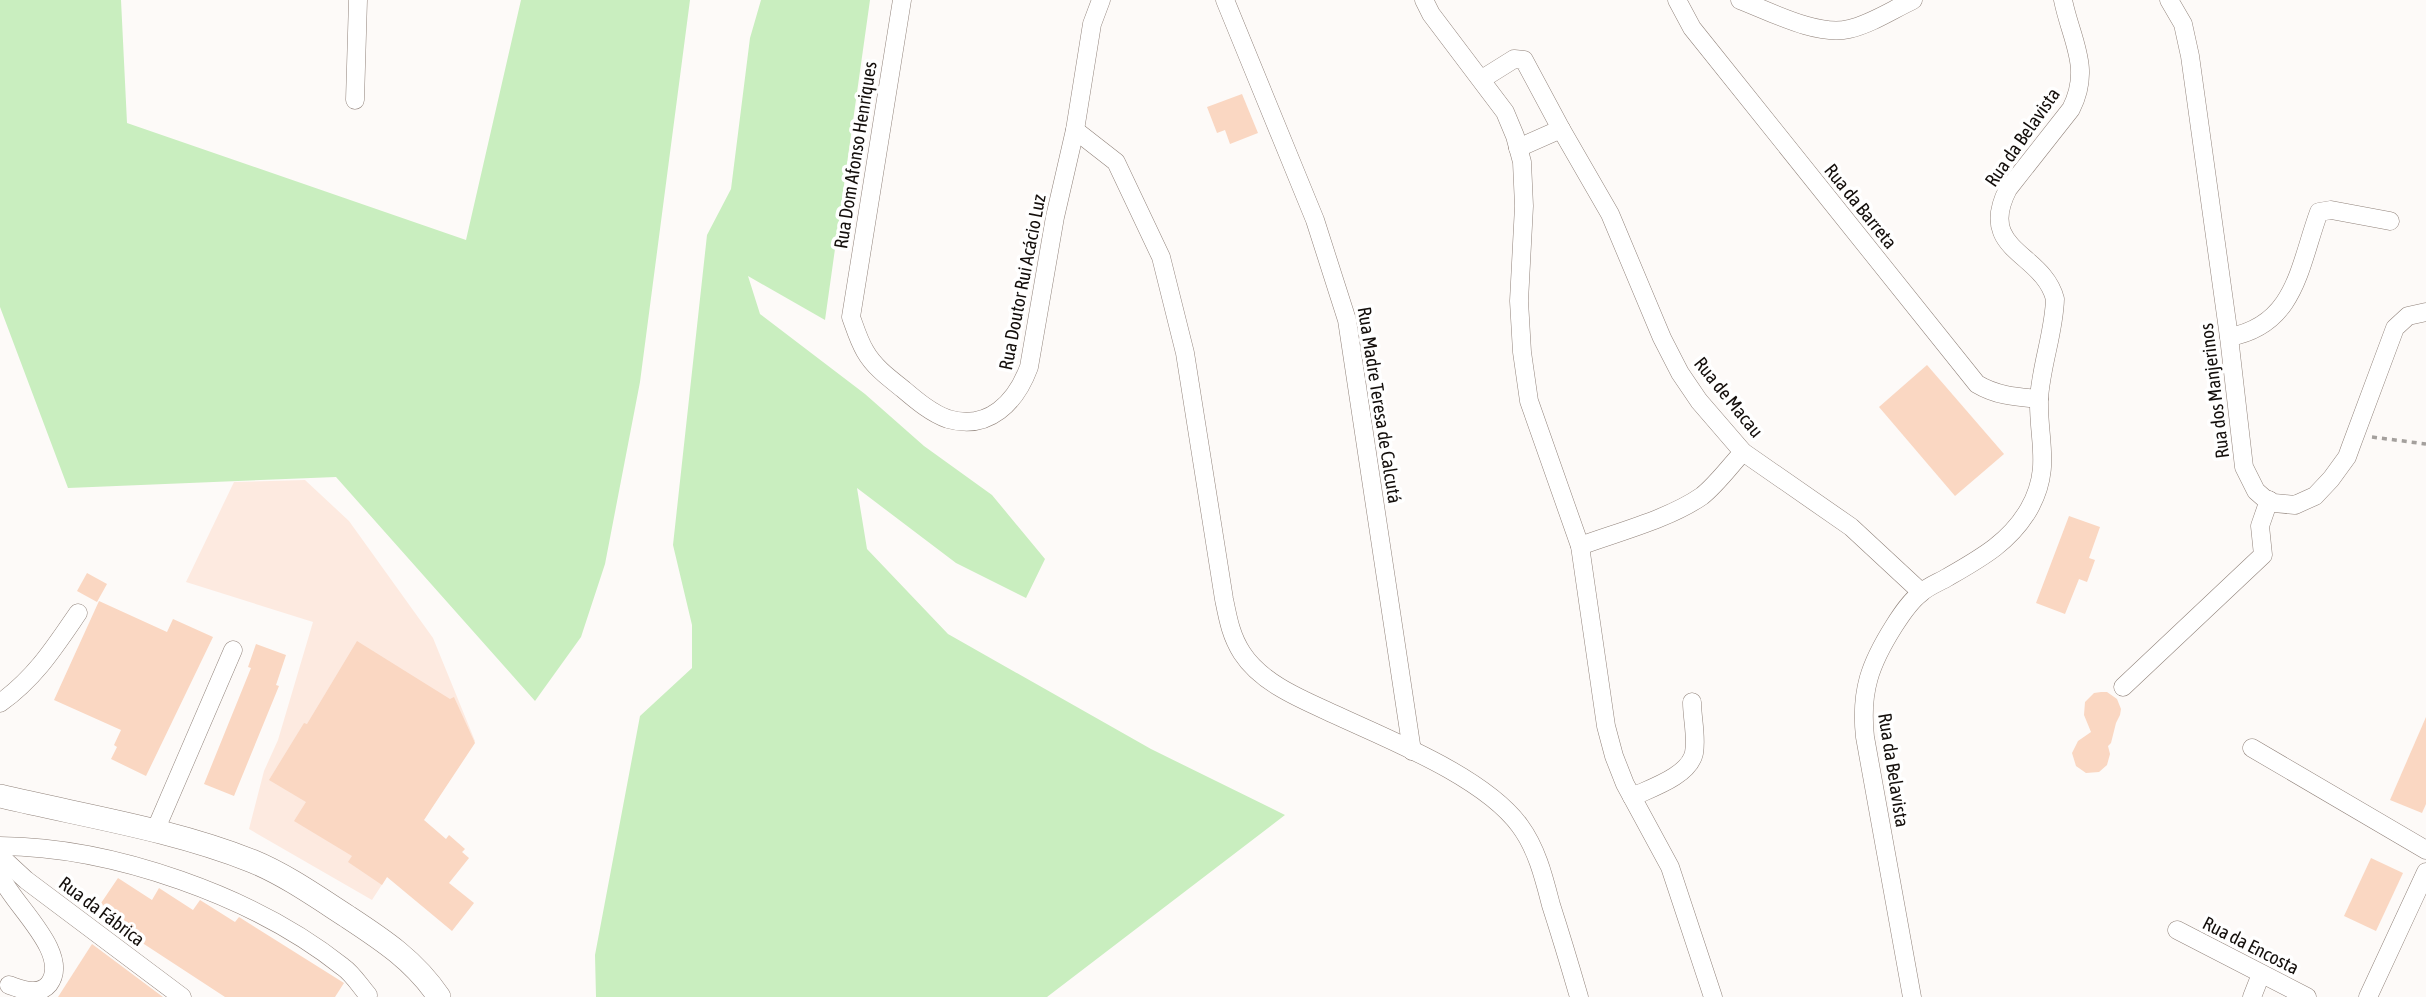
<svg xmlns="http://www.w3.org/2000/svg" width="2426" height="997" font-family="'Asap Condensed',sans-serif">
  <rect width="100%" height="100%" fill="#fdfaf8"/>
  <path fill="#fdeae0" d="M 305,480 L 349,521 L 433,638 L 475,741 L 372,900 L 249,829 L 264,771 L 278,740 L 313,622 L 186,582 L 234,482 Z"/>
  <g fill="#c9eebf">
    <path d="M 0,0 L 121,0 L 127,123 L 466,240 L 521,0 L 690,0 L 640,382 L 605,564 L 581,637 L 535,701 L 336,477 L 68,488 L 0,307 Z"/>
    <path d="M 761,0 L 870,0 L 825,320 L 748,276 L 760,314 L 865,394 L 924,446 L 992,495 L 1045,559 L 1026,598 L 956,563 L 857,488 L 867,549 L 948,634 L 1151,749 L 1285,815 L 1047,997 L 596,997 L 595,955 L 640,716 L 692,668 L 692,625 L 673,545 L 707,235 L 731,189 L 750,38 Z"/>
  </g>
  <g fill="#fad7c2">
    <path d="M 1242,94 L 1258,133 L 1230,144 L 1225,130 L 1217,133 L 1207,107 Z"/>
    <path d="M 1927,365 L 2004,454 L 1955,496 L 1879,407 Z"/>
    <path d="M 2069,516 L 2100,527 L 2089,558 L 2095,560 L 2087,582 L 2079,579 L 2065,614 L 2036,603 Z"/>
    <path d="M 87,573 L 107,584 L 97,602 L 77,591 Z"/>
    <path d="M 99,601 L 167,632 L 173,619 L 213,637 L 146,776 L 111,759 L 117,747 L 114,745 L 121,730 L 54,700 Z"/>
    <path d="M 357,641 L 450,699 L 454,697 L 475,743 L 424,820 L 446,839 L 449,835 L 465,849 L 462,852 L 469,858 L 449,883 L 474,903 L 452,931 L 387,877 L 382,885 L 348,862 L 352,856 L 294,821 L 306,802 L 269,780 L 304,723 L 307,724 Z"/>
    <path d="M 256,644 L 286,655 L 276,685 L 279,686 L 234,796 L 204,784 L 251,668 L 248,667 Z"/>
    <path d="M 2101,692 L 2107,692 L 2117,699 L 2121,709 L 2120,715 L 2116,723 L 2111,743 L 2108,746 L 2110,754 L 2107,765 L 2099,772 L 2086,773 L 2076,766 L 2072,753 L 2078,741 L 2091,732 L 2084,715 L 2085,702 L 2094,693 Z"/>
    <path d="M 2426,717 L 2426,804 L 2422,813 L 2390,800 Z"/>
    <path d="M 2371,858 L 2403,873 L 2376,931 L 2344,916 Z"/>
    <path d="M 118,878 L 152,900 L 159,888 L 193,910 L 200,900 L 235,922 L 239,917 L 344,983 L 335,997 L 225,997 L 95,912 Z"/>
    <path d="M 92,944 L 163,997 L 58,997 Z"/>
  </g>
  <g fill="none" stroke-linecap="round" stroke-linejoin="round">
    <g stroke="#91837b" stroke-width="19">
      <g id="minor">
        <path d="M 902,0 L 851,317 C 855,328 859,341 865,351 C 874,367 889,378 903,389 C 916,400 931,413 948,419 C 989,431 1016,402 1029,367 L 1055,217 L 1075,130 L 1092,24 L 1101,0"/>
        <path d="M 1225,0 L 1315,220 L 1347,320 L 1412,751"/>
        <path d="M 1424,0 L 1431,14 L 1505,112 L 1515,136 L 1522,162 L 1524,206 L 1519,301 L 1522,352 L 1529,401 L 1580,546 L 1606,726 L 1614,756 L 1625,784 L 1670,867 L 1713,997"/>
        <path d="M 1677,0 L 1692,28 L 1977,384 C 1997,396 2017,397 2039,399"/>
        <path d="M 1740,0 C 1769,11 1818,37 1849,29 C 1871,24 1892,10 1913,0"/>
        <path d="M 2169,0 L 2183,24 L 2190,56 L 2229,337 L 2244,467 L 2256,491 L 2264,498 L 2274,503 L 2295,505 L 2315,496 L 2331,479 L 2347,457 L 2351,446 L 2395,328 L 2408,316 L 2426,312"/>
        <path d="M 1482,79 L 1514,59 L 1524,60 L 1561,129"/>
        <path d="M 355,100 L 358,0"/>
        <path d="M 1075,130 L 1116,162 L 1161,257 L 1185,353 L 1224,599 C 1228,619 1231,636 1242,653 C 1260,681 1296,697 1325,710 C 1382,737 1483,775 1520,826 C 1537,849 1544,878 1551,905 C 1561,936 1570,966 1579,997"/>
        <path d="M 1518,148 L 1561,129 L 1610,214 L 1662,338 L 1680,373 L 1699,401 L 1743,452 L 1851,527 L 1921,592"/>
        <path d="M 2229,337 C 2296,325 2299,266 2319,212 L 2331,210 L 2390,221"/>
        <path d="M 1580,546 C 1618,532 1669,519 1702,496 C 1717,484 1730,466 1743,452"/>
        <path d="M 2123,687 L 2263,555 L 2260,526 L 2269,500"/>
        <path d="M 0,703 C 35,678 54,648 78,613"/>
        <path d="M 2252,748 L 2426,850"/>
        <path d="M 1632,797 C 1651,788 1689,776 1694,753 C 1697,737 1692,718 1692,702"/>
        <path d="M 155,831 L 233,650"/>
        <path d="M 0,846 C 113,847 254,896 343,967 C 353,974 360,986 368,995"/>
        <path d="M 0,856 L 26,880 L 182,997"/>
        <path d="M 0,875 C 11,903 72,953 49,984 C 38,997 21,989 9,985"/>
        <path d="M 2177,930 L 2307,997"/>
        <path d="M 1912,997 L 1865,737 C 1860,691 1870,664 1894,626 C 1901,615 1910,601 1921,593 C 1928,586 1940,582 1948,577 C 1981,558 2010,542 2029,509 C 2052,468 2038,441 2039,399 C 2041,365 2054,333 2055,299 C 2043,252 1976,251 2008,189 L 2071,109 C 2092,68 2071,40 2063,0"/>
        <path d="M 2252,997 L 2261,974"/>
        <path d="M 2368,997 L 2426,872"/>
      </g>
    </g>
    <g stroke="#91837b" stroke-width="24">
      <path id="major" d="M 0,796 C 84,816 171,829 252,861 C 286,875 317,897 348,917 C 383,940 415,961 439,997"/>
    </g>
    <path stroke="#a4a09d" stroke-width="3.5" stroke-dasharray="5 5" stroke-linecap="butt" d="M 2372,437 L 2426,444"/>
    <use href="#minor" stroke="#fff" stroke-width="18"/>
    <use href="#major" stroke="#fff" stroke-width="23"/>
  </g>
  <g text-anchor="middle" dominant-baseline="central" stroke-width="7" stroke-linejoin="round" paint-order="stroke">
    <g font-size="19" fill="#140f0c" stroke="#fff">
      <text transform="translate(2022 137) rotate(-55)">Rua da Belavista</text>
      <text transform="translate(855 155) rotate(-81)">Rua Dom Afonso Henriques</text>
      <text transform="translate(1861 206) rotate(51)">Rua da Barreta</text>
      <text transform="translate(1022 282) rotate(-79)">Rua Doutor Rui Acácio Luz</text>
      <text transform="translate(2214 391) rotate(-97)">Rua dos Manjerinos</text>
      <text transform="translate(1729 397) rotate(51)">Rua de Macau</text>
      <text transform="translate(1380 405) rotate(81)">Rua Madre Teresa de Calcutá</text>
      <text transform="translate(1894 770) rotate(81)">Rua da Belavista</text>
      <text transform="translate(102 911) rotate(37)">Rua da Fábrica</text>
      <text transform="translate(2251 945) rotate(27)">Rua da Encosta</text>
    </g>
  </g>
</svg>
